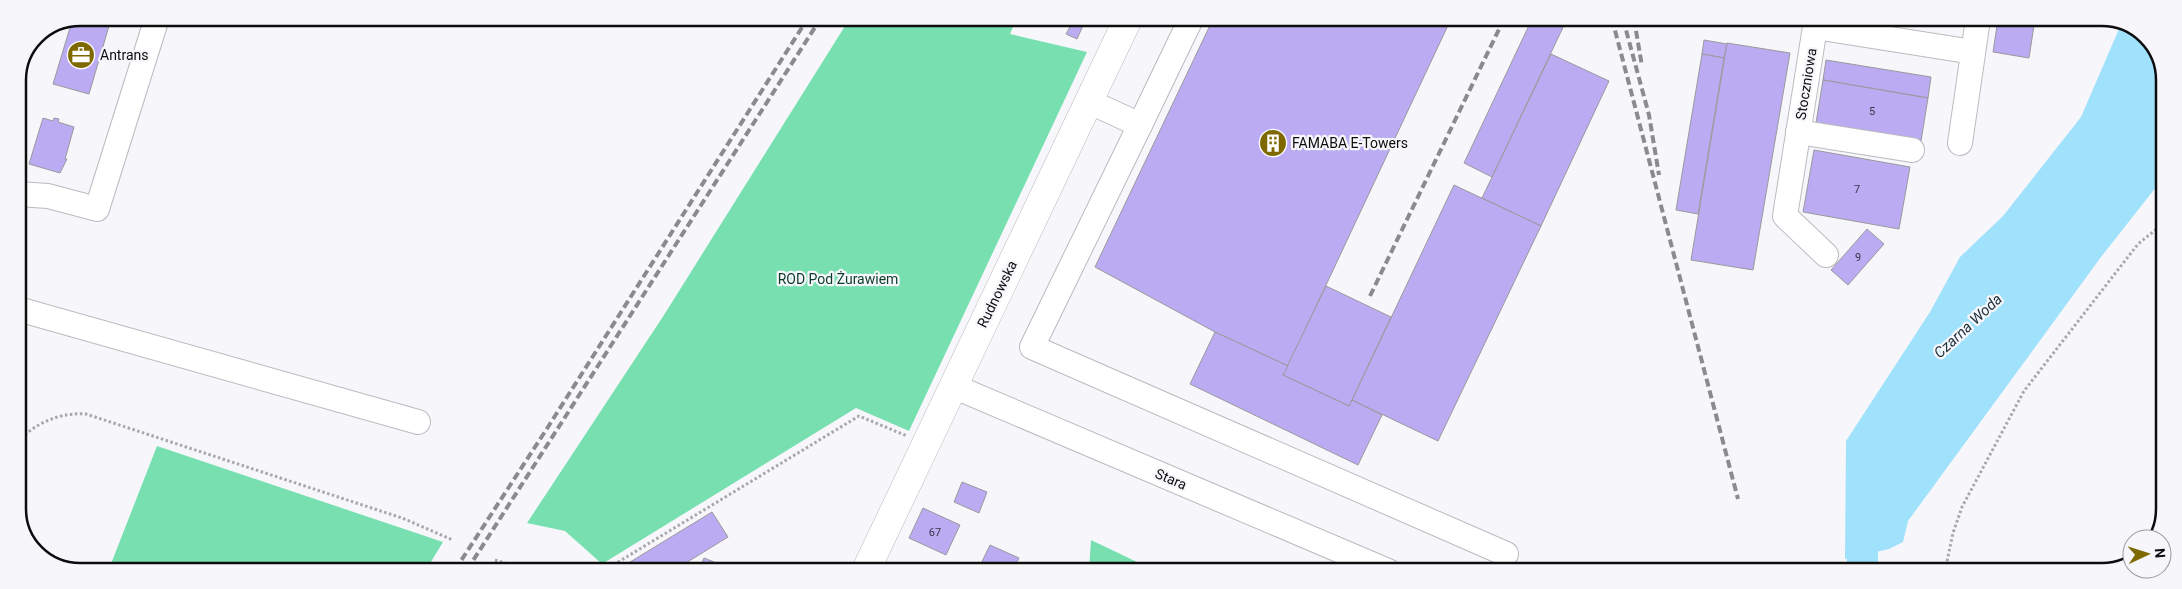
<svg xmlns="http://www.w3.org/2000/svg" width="2182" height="589" font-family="Roboto,sans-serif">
  <rect width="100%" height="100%" fill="#f7f7fb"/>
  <g fill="#78e0b0">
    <path d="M 850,18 L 1017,18 L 1010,34 L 1087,52 L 909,431 L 856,408 L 602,564 L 565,531 L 527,523 L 664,315 Z"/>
    <path d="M 157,446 L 443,542 L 426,570 L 109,569 Z"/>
    <path d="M 1091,540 L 1156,571 L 1089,570 Z"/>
  </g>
  <path fill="#a0e1fc" d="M 2122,22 L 2149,39 L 2164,76 L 2164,177 L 2101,257 L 1908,521 L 1903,542 L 1889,549 L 1845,559 L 1846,441 L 1930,312 L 1960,257 L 2003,216 L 2081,117 Z"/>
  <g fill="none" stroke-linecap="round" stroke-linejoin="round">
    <path stroke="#a0e1fc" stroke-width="31" d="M 1862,571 L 1864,513"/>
  </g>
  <g fill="#bbabf2" stroke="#9a999d">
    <path d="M 81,18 L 109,26 L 89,94 L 53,84 L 72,21 Z"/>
    <path d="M 1057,18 L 1086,19 L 1077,39 L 1066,34 L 1070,27 L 1056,21 Z"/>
    <path d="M 1213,19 L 1451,19 L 1288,366 L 1215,332 L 1095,267 Z"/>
    <path d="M 1532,19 L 1567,19 L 1492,177 L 1464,163 Z"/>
    <path d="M 1902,19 L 1940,19 L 1939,26 Z"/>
    <path d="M 1998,19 L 2035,19 L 2029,58 L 1993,52 Z"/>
    <path d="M 1704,40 L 1727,44 L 1724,58 L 1702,54 Z"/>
    <path d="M 1727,43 L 1790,53 L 1753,270 L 1691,260 Z"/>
    <path d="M 1551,54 L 1609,81 L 1541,226 L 1482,198 Z"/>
    <path d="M 1702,54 L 1724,58 L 1698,214 L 1676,210 Z"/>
    <path d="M 1826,60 L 1931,77 L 1928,98 L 1823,80 Z"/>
    <path d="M 1823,80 L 1928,98 L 1921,141 L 1816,123 Z"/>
    <path d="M 43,118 L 53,121 L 54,118 L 59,119 L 58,122 L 74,127 L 65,159 L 67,159 L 60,173 L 29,164 Z"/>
    <path d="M 1814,150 L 1910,167 L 1899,229 L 1803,212 Z"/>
    <path d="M 1454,185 L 1541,226 L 1438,441 L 1352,400 Z"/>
    <path d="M 1867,229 L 1884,244 L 1848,285 L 1831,270 Z"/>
    <path d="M 1326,286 L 1391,317 L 1349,406 L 1283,375 Z"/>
    <path d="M 1215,332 L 1288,366 L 1283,375 L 1349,406 L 1352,400 L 1382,415 L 1358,465 L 1190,384 Z"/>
    <path d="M 962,482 L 987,492 L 979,513 L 954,502 Z"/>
    <path d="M 923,508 L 960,525 L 946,555 L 909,538 Z"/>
    <path d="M 712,512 L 728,537 L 676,569 L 674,565 L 665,570 L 617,570 Z"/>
    <path d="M 990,545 L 1019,558 L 1014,568 L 1018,570 L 978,570 Z"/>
    <path d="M 704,558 L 719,564 L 731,570 L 699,570 Z"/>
    <path d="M 1050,563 L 1082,570 L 1048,570 Z"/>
  </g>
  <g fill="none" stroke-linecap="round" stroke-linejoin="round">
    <g stroke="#bbbabe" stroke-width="26">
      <g id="minor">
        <path d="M 1090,102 L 1140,125 L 1032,347 L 1506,554"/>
        <path d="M 1140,125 L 1191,19"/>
        <path d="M 1798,132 L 1912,150"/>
        <path d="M 1960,143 L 1978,19"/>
        <path d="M 18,194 L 48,196 L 97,209 L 157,18"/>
        <path d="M 1826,255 L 1785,216 L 1815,27 L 1973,52"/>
        <path d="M 18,309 L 418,422"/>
        <path d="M 953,386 L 1388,571"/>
      </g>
    </g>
    <g stroke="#bbbabe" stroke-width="29">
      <path id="major" d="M 866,570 L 1128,19"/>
    </g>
    <g stroke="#a8a8ab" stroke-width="3" stroke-dasharray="2.5 2.5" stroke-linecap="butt">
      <path d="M 18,442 C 34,423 61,412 86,414 L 402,518 L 453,540"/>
      <path d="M 495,560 L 527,570"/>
      <path d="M 605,570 L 859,416 L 907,436"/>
      <path d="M 1945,571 L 1953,533 L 1962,507 L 2024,391 L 2138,244 L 2164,223"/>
    </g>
    <use href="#minor" stroke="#fff" stroke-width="24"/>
    <use href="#major" stroke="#fff" stroke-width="28"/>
    <g stroke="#8b8b8d" stroke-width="4" stroke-dasharray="8 4" stroke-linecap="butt">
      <path d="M 1612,19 L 1738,499"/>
      <path d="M 1623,19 L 1649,115 L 1659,175"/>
      <path d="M 1634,19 L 1642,66"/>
      <path d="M 1370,296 L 1504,19"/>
      <path d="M 455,570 L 548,427 L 808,18"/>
      <path d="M 467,570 L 821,18"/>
    </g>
  </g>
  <defs>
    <g id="office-disc" transform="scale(1.4375)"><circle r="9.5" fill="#7e6900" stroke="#f7f7fb"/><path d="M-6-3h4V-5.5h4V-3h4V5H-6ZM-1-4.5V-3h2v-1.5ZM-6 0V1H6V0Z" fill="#fff"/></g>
    <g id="building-disc" transform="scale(1.4375)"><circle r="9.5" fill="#7e6900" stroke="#f7f7fb"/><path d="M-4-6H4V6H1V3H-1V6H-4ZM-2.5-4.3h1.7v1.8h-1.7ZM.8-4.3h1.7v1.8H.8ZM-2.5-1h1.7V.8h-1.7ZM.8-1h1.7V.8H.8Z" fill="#fff"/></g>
  </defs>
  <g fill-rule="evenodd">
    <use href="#office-disc" x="81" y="55"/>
    <use href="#building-disc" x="1273" y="143"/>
  </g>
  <g text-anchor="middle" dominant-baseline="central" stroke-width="4.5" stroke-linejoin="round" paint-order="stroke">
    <g font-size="11" fill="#383447">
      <text x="1872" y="111">5</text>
      <text x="1857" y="189">7</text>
      <text x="1858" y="257">9</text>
      <text x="935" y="532">67</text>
    </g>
    <g font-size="14" fill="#0d0d0e" stroke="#f7f7fb" text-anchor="start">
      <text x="100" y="55">Antrans</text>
      <text x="1292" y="143">FAMABA E-Towers</text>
    </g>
    <g font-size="14" fill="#0d0d0e" stroke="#f7f7fb">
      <text transform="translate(1806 84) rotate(-81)">Stoczniowa</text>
      <text transform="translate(997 294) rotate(-64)">Rudnowska</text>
      <text transform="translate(1171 479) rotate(23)">Stara</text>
    </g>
    <g font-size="14" fill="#0a3c29" stroke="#f7f7fb">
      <text x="838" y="279">ROD Pod Żurawiem</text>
    </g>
    <g font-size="15" font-style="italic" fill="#1d323b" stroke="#f7f7fb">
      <text transform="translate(1968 326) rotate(-43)">Czarna Woda</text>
    </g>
  </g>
  <path d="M0 0H2182V589H0ZM80 26H2102A54 54 0 0 1 2156 80V509A54 54 0 0 1 2102 563H80A54 54 0 0 1 26 509V80A54 54 0 0 1 80 26Z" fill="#f7f7fb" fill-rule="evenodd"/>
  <path fill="none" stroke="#0d0d0e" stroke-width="2.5" d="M80 26H2102A54 54 0 0 1 2156 80V509A54 54 0 0 1 2102 563H80A54 54 0 0 1 26 509V80A54 54 0 0 1 80 26Z"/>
  <g transform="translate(2147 554) rotate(86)"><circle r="24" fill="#f7f7fb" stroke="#99999c"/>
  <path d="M0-4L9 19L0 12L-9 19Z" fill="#7e6900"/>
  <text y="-8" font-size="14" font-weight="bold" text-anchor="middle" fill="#0d0d0e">N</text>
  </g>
</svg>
